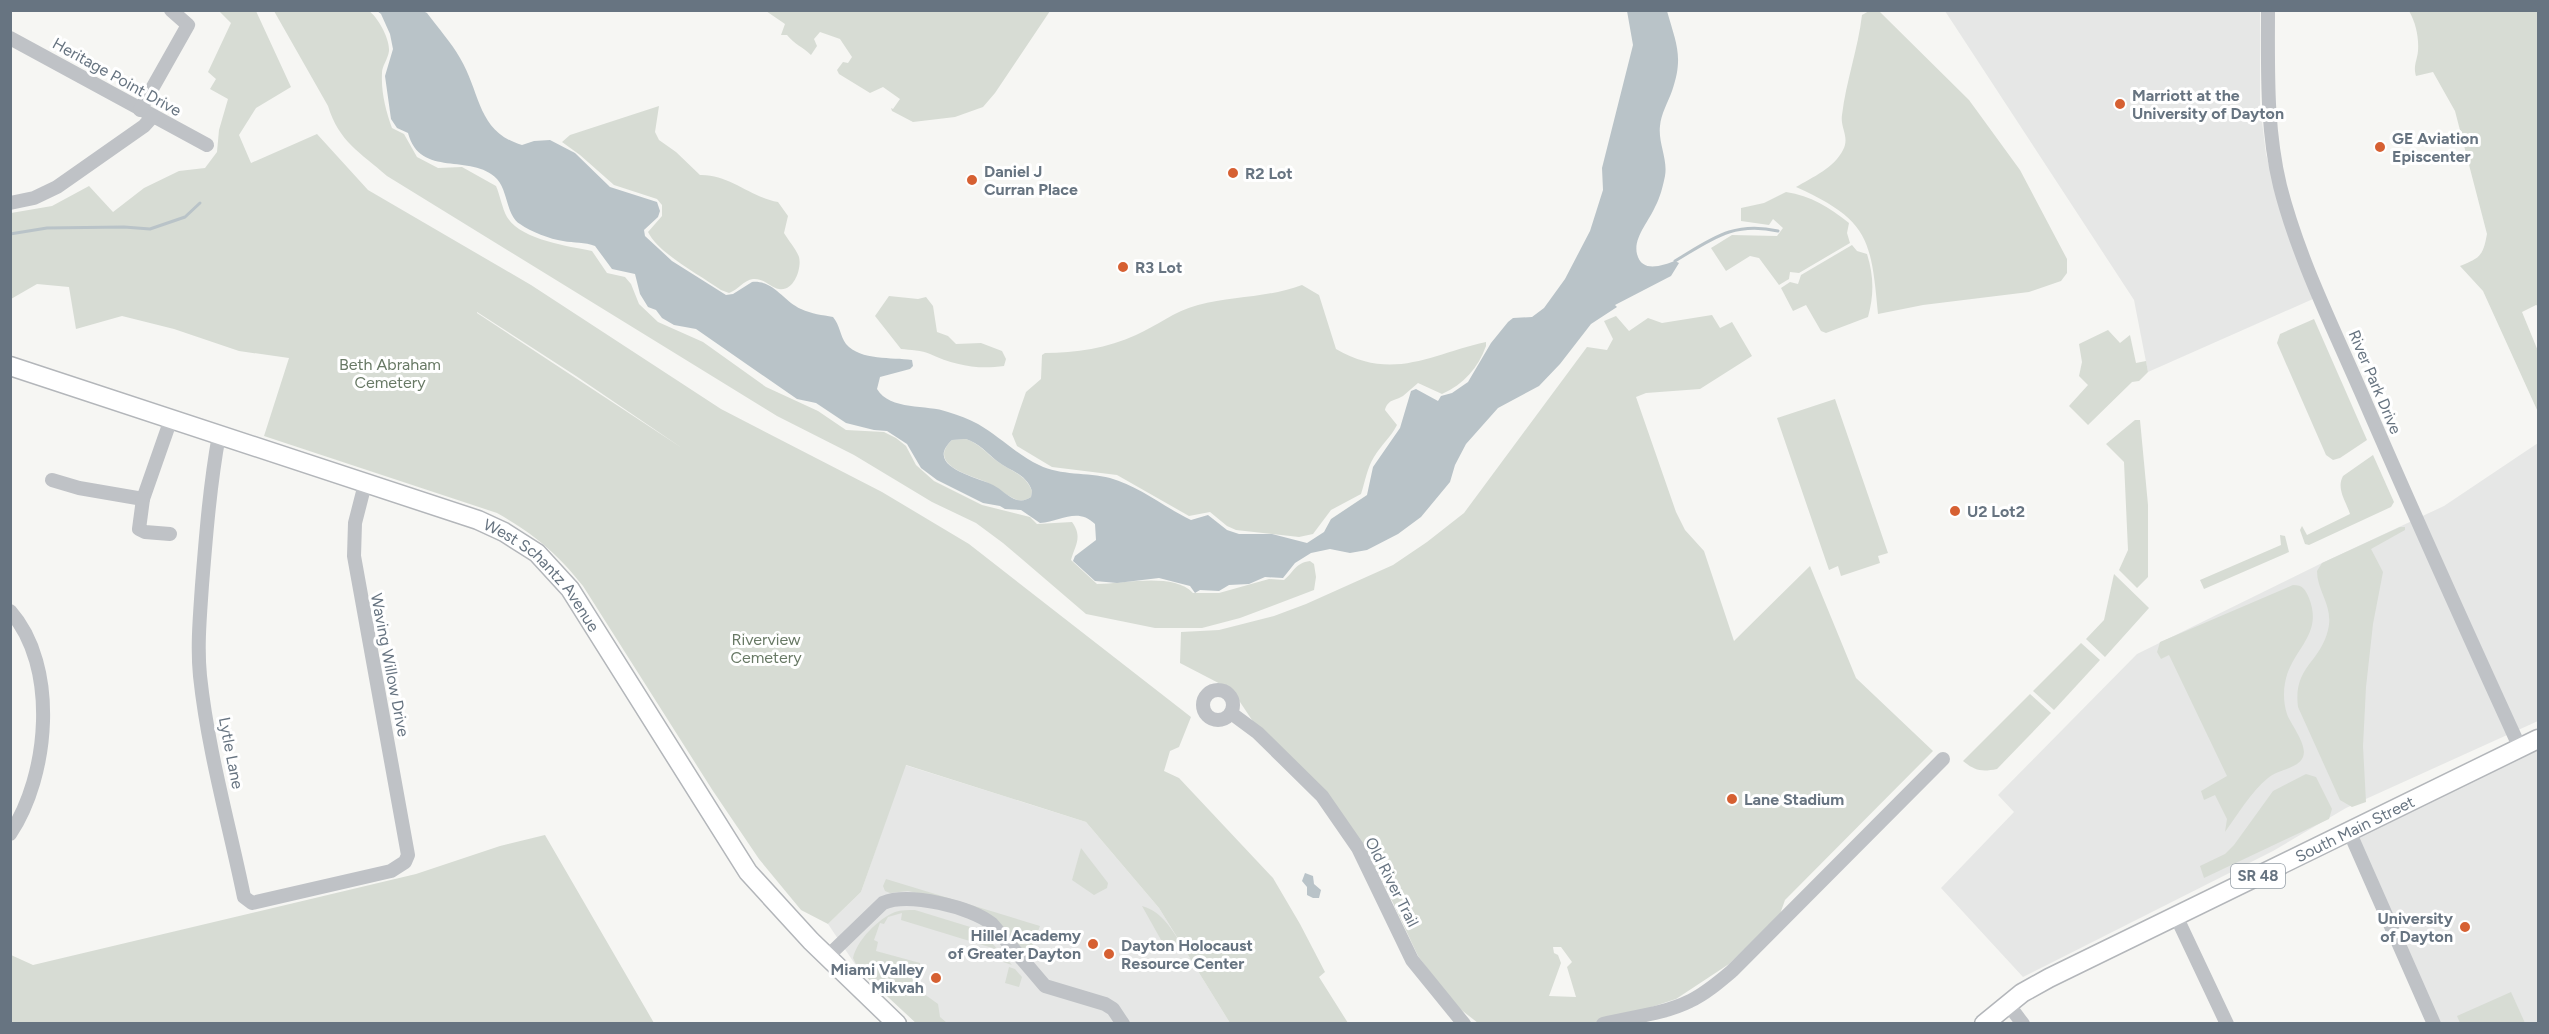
<svg xmlns="http://www.w3.org/2000/svg" width="2549" height="1034" font-family="Figtree,sans-serif">
  <rect width="100%" height="100%" fill="#f6f6f3"/>
  <g fill="#e6e7e6">
    <path d="M 1945,11 L 2260,11 L 2260,105 L 2266,154 L 2290,241 L 2313,299 L 2148,372 L 2134,300 Z"/>
    <path d="M 2538,443 L 2538,721 L 2346,808 L 2273,851 L 2023,977 L 1941,888 L 2014,812 L 1998,795 L 2137,654 L 2322,563 L 2444,506 Z"/>
    <path d="M 2538,739 L 2538,1023 L 2434,1023 L 2349,831 Z"/>
    <path d="M 905,765 L 1086,822 L 1159,908 L 1230,1023 L 916,1023 L 859,970 L 828,924 L 861,892 Z"/>
  </g>
  <g fill="#d7dcd4" fill-rule="evenodd">
    <path d="M 368,10 C 378,17 390,39 389,51 C 388,59 382,66 382,73 C 381,93 386,111 392,128 L 404,134 L 417,157 L 438,168 L 462,167 L 496,186 C 500,195 502,208 507,217 C 521,240 568,246 592,251 L 607,273 L 625,277 L 631,284 L 639,304 L 658,322 L 703,342 L 766,387 L 818,411 L 846,430 L 884,432 L 896,438 L 906,446 L 916,465 L 934,481 L 982,505 L 1030,517 L 1037,524 L 1072,522 C 1083,537 1075,545 1071,560 L 1097,584 C 1124,584 1173,572 1193,593 L 1219,593 L 1269,579 L 1284,580 C 1294,572 1295,563 1310,561 L 1314,564 L 1316,577 L 1314,590 L 1240,618 L 1202,628 L 1155,628 L 1086,614 L 1003,543 L 976,523 L 932,502 L 854,455 L 777,416 L 387,176 C 360,152 339,142 328,106 L 274,11 Z"/>
    <path d="M 219,11 L 256,11 L 291,87 L 256,108 L 239,135 L 251,163 L 317,134 L 368,190 L 531,285 L 721,409 L 882,492 L 969,544 L 1191,717 L 1179,747 L 1170,751 L 1164,771 L 1179,778 L 1273,878 L 1300,924 L 1325,972 L 1319,977 L 1348,1023 L 1230,1023 L 1159,908 L 1086,822 L 906,765 L 861,892 L 828,924 L 801,910 L 759,859 L 713,791 L 583,586 C 557,553 534,534 497,513 L 264,436 L 289,358 L 239,351 L 174,329 L 122,316 L 76,329 L 69,287 L 37,284 L 11,299 L 11,213 L 52,206 L 89,186 L 113,212 L 144,188 L 179,171 L 205,168 L 217,152 L 219,130 L 228,99 L 210,89 L 216,79 L 208,72 L 231,23 ZM 477,312 L 576,376 L 682,448 L 477,313 Z"/>
    <path d="M 766,11 L 1050,11 L 995,93 L 983,107 L 955,117 L 913,122 L 892,111 L 891,108 L 893,109 L 900,99 L 883,87 L 870,93 L 839,74 L 837,70 L 843,62 L 848,63 L 852,57 L 840,39 L 820,32 L 814,39 L 817,46 L 811,55 C 803,47 794,44 787,35 L 781,35 L 785,24 Z"/>
    <path d="M 1869,11 L 1880,12 L 1969,100 L 2020,170 L 2067,259 L 2067,273 L 2061,281 L 2029,292 L 1923,305 L 1878,314 C 1871,239 1869,220 1796,187 C 1813,177 1834,168 1843,150 C 1850,137 1840,128 1842,115 C 1846,81 1858,49 1862,15 Z"/>
    <path d="M 2409,11 L 2538,11 L 2538,306 L 2536,305 L 2522,312 L 2538,351 L 2538,412 L 2483,291 L 2460,266 C 2480,258 2483,256 2487,234 L 2455,111 L 2433,72 L 2416,76 C 2413,66 2417,61 2418,51 C 2419,38 2416,23 2409,11 Z"/>
    <path d="M 659,106 L 655,132 L 659,140 L 676,152 L 700,175 C 729,174 750,197 778,202 L 788,216 L 784,233 C 788,240 796,249 799,257 C 802,268 794,292 779,289 C 770,287 764,278 753,279 C 744,280 738,290 729,293 L 721,290 C 700,275 659,254 648,232 L 662,216 L 662,205 L 657,199 L 614,185 L 580,155 L 562,142 L 570,135 Z"/>
    <path d="M 1786,192 C 1811,196 1829,207 1849,223 L 1847,233 L 1850,243 L 1799,273 L 1790,272 L 1789,279 L 1779,285 L 1759,258 L 1750,256 L 1726,271 L 1711,248 L 1732,235 L 1777,236 L 1783,228 L 1773,219 L 1769,225 L 1741,221 L 1741,208 L 1764,203 Z"/>
    <path d="M 1852,245 L 1857,251 L 1867,254 C 1874,276 1874,295 1868,317 L 1826,333 L 1821,331 L 1806,305 L 1793,311 L 1781,288 L 1790,282 L 1798,284 L 1801,275 Z"/>
    <path d="M 1302,285 L 1319,295 L 1336,349 C 1393,382 1431,354 1486,342 L 1486,346 C 1478,368 1464,384 1442,394 L 1418,383 C 1413,387 1408,392 1403,396 C 1395,401 1388,399 1385,410 L 1397,425 C 1391,437 1381,445 1374,457 C 1367,468 1365,482 1361,494 L 1331,510 L 1313,534 L 1299,537 L 1236,530 L 1227,526 L 1210,512 L 1189,516 L 1117,475 L 1052,467 L 1017,446 L 1012,434 L 1019,412 L 1026,392 L 1041,379 L 1042,355 L 1045,353 C 1075,353 1108,348 1136,335 C 1157,326 1174,311 1198,305 C 1233,296 1267,298 1302,285 Z"/>
    <path d="M 889,296 L 918,299 L 926,297 L 933,306 L 937,332 L 948,336 L 956,344 L 981,343 L 1002,351 L 1006,359 L 1004,366 C 977,370 954,365 930,354 C 922,350 910,350 901,349 L 875,316 Z"/>
    <path d="M 1712,315 L 1720,328 L 1732,322 L 1752,356 L 1700,389 L 1646,393 L 1636,397 L 1676,512 L 1685,530 L 1704,551 L 1734,641 L 1810,566 L 1856,678 L 1933,751 L 1785,900 L 1780,914 L 1729,964 L 1676,999 L 1603,1023 L 1478,1023 L 1455,1005 L 1418,956 L 1385,886 L 1362,845 L 1254,723 L 1232,690 L 1180,663 L 1181,632 L 1219,630 L 1274,616 L 1306,604 L 1393,565 L 1427,542 L 1464,513 L 1587,347 L 1607,350 L 1613,339 L 1604,321 L 1616,316 L 1629,331 L 1648,318 L 1662,323 ZM 1553,947 L 1561,947 L 1572,962 L 1567,967 L 1576,997 L 1549,996 L 1561,963 L 1558,955 L 1554,953 Z"/>
    <path d="M 2314,319 L 2367,440 L 2340,458 L 2333,460 L 2326,455 L 2277,343 L 2280,334 Z"/>
    <path d="M 2108,330 L 2120,343 L 2130,335 L 2136,363 L 2146,361 L 2148,372 L 2139,381 L 2132,382 L 2088,425 L 2069,406 L 2088,385 L 2079,376 L 2082,362 L 2079,344 Z"/>
    <path d="M 1835,399 L 1888,553 L 1878,556 L 1880,563 L 1841,576 L 1838,566 L 1829,570 L 1777,418 Z"/>
    <path d="M 2135,420 L 2140,420 L 2148,505 L 2148,577 L 2137,588 L 2119,570 L 2128,550 L 2124,462 L 2106,444 Z"/>
    <path d="M 966,439 C 980,444 986,453 997,461 C 1011,472 1025,473 1032,491 L 1031,497 C 1026,500 1023,501 1017,500 C 1007,496 998,488 988,483 C 974,476 925,466 952,440 Z"/>
    <path d="M 2373,455 L 2394,502 L 2391,507 L 2309,545 L 2305,544 L 2300,530 L 2302,526 L 2307,535 L 2350,514 C 2346,501 2336,489 2343,476 Z"/>
    <path d="M 2400,527 L 2405,527 L 2405,530 L 2371,549 L 2383,572 L 2373,624 L 2366,687 L 2363,746 L 2366,802 L 2352,807 L 2340,800 L 2298,707 C 2293,667 2320,663 2328,630 C 2334,606 2317,592 2317,571 L 2322,563 Z"/>
    <path d="M 2280,535 L 2285,536 L 2289,552 L 2204,589 L 2200,580 L 2281,545 Z"/>
    <path d="M 2114,574 L 2149,608 L 2105,657 L 2086,639 L 2104,620 Z"/>
    <path d="M 2293,585 C 2303,585 2305,589 2309,598 C 2324,636 2291,649 2285,683 C 2283,693 2284,705 2287,714 C 2291,725 2308,745 2303,757 C 2298,769 2278,769 2268,778 C 2251,792 2238,814 2225,832 L 2227,819 L 2215,795 L 2204,800 L 2201,791 L 2227,776 L 2169,655 L 2161,659 L 2157,652 L 2160,642 Z"/>
    <path d="M 2081,643 L 2100,660 L 2054,710 L 2033,691 Z"/>
    <path d="M 2030,694 L 2051,713 L 1997,769 C 1982,772 1975,771 1963,761 Z"/>
    <path d="M 2306,774 L 2316,777 L 2332,809 L 2329,819 L 2204,878 L 2200,866 L 2225,854 L 2234,845 L 2273,791 Z"/>
    <path d="M 545,835 L 654,1023 L 11,1023 L 11,955 L 33,965 L 416,874 L 500,846 Z"/>
    <path d="M 1081,848 L 1108,883 L 1107,888 L 1094,895 L 1072,880 Z"/>
    <path d="M 886,879 L 1040,926 L 1032,947 L 1019,949 L 997,923 L 926,895 L 908,891 L 890,893 L 885,891 L 883,886 Z"/>
    <path d="M 1142,906 C 1163,912 1172,930 1183,947 L 1179,949 L 1165,947 Z"/>
    <path d="M 915,910 L 980,930 L 1012,965 L 997,960 L 999,950 L 901,920 L 902,913 L 888,917 L 884,924 L 880,923 L 874,940 L 878,942 L 876,951 L 920,963 L 920,991 L 938,1004 L 940,1017 L 947,1023 L 916,1023 L 859,970 L 853,958 C 857,940 878,919 895,912 C 901,910 909,910 915,910 Z"/>
    <path d="M 1009,967 L 1015,969 L 1022,977 L 1019,987 L 1005,983 Z"/>
    <path d="M 2511,992 L 2525,1023 L 2460,1023 L 2457,1016 Z"/>
  </g>
  <g fill="#b9c3c8" fill-rule="evenodd">
    <path d="M 377,11 L 423,11 L 427,13 C 438,28 451,42 460,58 C 481,93 477,132 522,145 L 534,141 L 550,140 L 575,153 L 610,187 L 657,202 L 660,211 L 658,217 L 644,230 L 645,236 L 672,261 L 726,295 L 733,294 L 752,282 C 774,280 783,301 801,309 C 812,314 822,315 833,317 C 840,325 840,336 846,344 C 861,361 892,357 912,360 L 913,366 L 910,369 L 880,377 L 877,389 C 890,411 927,404 948,412 C 958,415 969,419 978,424 C 999,436 1016,454 1039,465 C 1061,476 1087,472 1110,478 C 1139,486 1164,507 1191,520 L 1208,515 L 1227,530 L 1239,534 L 1272,534 L 1307,543 L 1324,532 L 1331,519 L 1367,495 L 1373,467 L 1400,428 L 1411,391 L 1416,389 L 1438,401 L 1441,396 L 1452,393 L 1468,382 L 1491,343 L 1508,322 L 1513,318 L 1532,317 L 1544,308 L 1565,279 L 1590,231 L 1603,190 L 1602,168 L 1633,45 L 1627,11 L 1667,11 C 1676,43 1684,57 1672,91 C 1668,102 1661,114 1660,126 C 1658,143 1668,159 1665,176 C 1663,186 1660,198 1655,207 C 1649,221 1633,238 1637,254 C 1642,274 1663,265 1675,261 L 1679,263 L 1671,276 L 1615,305 L 1617,307 L 1591,324 L 1560,364 L 1539,386 L 1498,408 L 1466,444 L 1455,465 L 1450,482 L 1421,517 L 1398,534 L 1367,550 L 1350,553 L 1330,549 L 1311,553 L 1295,563 L 1283,578 L 1265,577 L 1249,584 L 1229,585 L 1219,591 L 1200,590 L 1195,593 L 1190,586 L 1159,578 L 1117,583 L 1095,581 L 1073,561 L 1075,556 L 1096,540 L 1095,524 C 1078,507 1061,521 1040,523 L 1021,510 L 1005,509 L 1000,506 L 983,503 L 937,480 L 921,468 L 907,444 L 887,431 L 874,430 L 846,423 L 816,403 L 797,399 L 696,329 L 674,325 L 662,318 L 656,310 L 648,307 L 640,294 L 635,274 L 612,269 L 595,246 C 585,242 574,243 563,241 C 550,239 531,232 520,224 C 506,215 508,191 497,179 C 471,152 420,179 408,133 L 397,128 L 391,119 L 385,76 L 393,49 L 390,34 L 381,14 ZM 966,439 C 980,444 986,452 997,461 C 1011,472 1026,473 1032,491 L 1031,497 C 1026,500 1023,501 1017,500 C 1008,497 1001,489 993,485 C 978,477 923,467 952,440 Z"/>
    <path d="M 1305,873 L 1313,876 L 1314,884 L 1321,890 L 1319,898 L 1313,898 L 1307,895 L 1307,887 L 1302,881 Z"/>
  </g>
  <g fill="none" stroke-linecap="round" stroke-linejoin="round">
    <g stroke="#b9c3c8" stroke-width="3">
      <path d="M 10,234 L 47,228 L 124,227 L 150,229 L 185,217 L 200,203"/>
      <path d="M 1675,261 C 1712,239 1733,221 1778,231"/>
    </g>
    <g stroke="#b3b6ba" stroke-width="21">
      <g id="major">
        <path id="s1" d="M 10,366 L 478,520 L 504,532 L 537,553 L 570,589 L 748,872 L 811,941 L 897,1024"/>
        <path id="s2" d="M 1984,1024 L 2022,993 L 2049,978 L 2538,739"/>
      </g>
    </g>
    <g stroke="#bfc2c6" stroke-width="14">
      <path d="M 2268,10 C 2268,69 2266,128 2280,186 C 2298,257 2332,325 2361,392 C 2413,512 2466,630 2520,748"/>
      <path d="M 10,38 L 207,145"/>
      <path d="M 140,110 L 188,25 L 171,10"/>
      <path d="M 10,203 L 34,198 L 57,187 L 144,126 L 153,116"/>
      <path d="M 219,435 C 210,484 206,535 202,585 C 200,615 197,646 200,676 C 208,751 229,824 244,897 L 252,903 L 391,871 L 405,862 L 408,855 L 354,556 L 355,523 L 365,484"/>
      <path d="M 52,480 L 79,488 L 143,499 L 171,419"/>
      <path d="M 143,499 L 139,529 L 145,532 L 170,534"/>
      <path d="M 10,611 C 59,666 49,776 10,834"/>
      <circle cx="1218" cy="705" r="15"/>
      <path d="M 1231,713 L 1258,733 L 1322,796 L 1358,848 L 1412,960 L 1464,1024"/>
      <path d="M 2349,831 L 2434,1024"/>
      <path d="M 2176,916 L 2227,1024"/>
      <path d="M 827,957 L 883,903 C 909,892 971,907 992,924 L 1045,986 L 1105,1004 L 1113,1009 L 1123,1024"/>
      <path d="M 2008,1004 L 2023,1024"/>
      <path d="M 1603,1024 C 1631,1017 1664,1014 1690,1001 C 1705,994 1719,982 1732,971 L 1943,759"/>
    </g>
    <use href="#major" stroke="#fff" stroke-width="18"/>
  </g>
  <g fill="#d66032" stroke="#fff" stroke-width="2">
    <circle cx="2120" cy="104" r="6"/>
    <circle cx="2380" cy="147" r="6"/>
    <circle cx="1233" cy="173" r="6"/>
    <circle cx="972" cy="180" r="6"/>
    <circle cx="1123" cy="267" r="6"/>
    <circle cx="1955" cy="511" r="6"/>
    <circle cx="1732" cy="799" r="6"/>
    <circle cx="2465" cy="927" r="6"/>
    <circle cx="1093" cy="944" r="6"/>
    <circle cx="1109" cy="954" r="6"/>
    <circle cx="936" cy="978" r="6"/>
  </g>
  <g text-anchor="middle" dominant-baseline="central" stroke-width="6" stroke-linejoin="round" paint-order="stroke">
    <rect fill="#fff" stroke="#959ea7" stroke-width="1.5" x="2231" y="864" width="54" height="24" rx="4.5"/>
    <g font-size="15" font-weight="bold" fill="#677481">
      <text x="2258" y="876">SR 48</text>
    </g>
    <g font-size="16" fill="#677481" stroke="#fff">
      <text transform="translate(117 77) rotate(29)">Heritage Point Drive</text>
      <text transform="translate(2375 382) rotate(67)">River Park Drive</text>
      <text stroke="none"><textPath href="#s1" startOffset="579">West Schantz Avenue</textPath></text>
      <text transform="translate(390 665) rotate(79)">Waving Willow Drive</text>
      <text transform="translate(231 753) rotate(79)">Lytle Lane</text>
      <text stroke="none"><textPath href="#s2" startOffset="420">South Main Street</textPath></text>
      <text transform="translate(1392 882) rotate(63)">Old River Trail</text>
    </g>
    <g font-size="16" font-weight="bold" fill="#677481" stroke="#fff" text-anchor="start">
      <text x="2132" y="95">Marriott at the<tspan x="2132" dy="18">University of Dayton</tspan></text>
      <text x="2392" y="138">GE Aviation<tspan x="2392" dy="18">Episcenter</tspan></text>
      <text x="984" y="171">Daniel J<tspan x="984" dy="18">Curran Place</tspan></text>
      <text x="1245" y="173">R2 Lot</text>
      <text x="1135" y="267">R3 Lot</text>
      <text x="1967" y="511">U2 Lot2</text>
      <text x="1744" y="799">Lane Stadium</text>
      <text x="2453" y="918" text-anchor="end">University<tspan x="2453" dy="18">of Dayton</tspan></text>
      <text x="1081" y="935" text-anchor="end">Hillel Academy<tspan x="1081" dy="18">of Greater Dayton</tspan></text>
      <text x="1121" y="945">Dayton Holocaust<tspan x="1121" dy="18">Resource Center</tspan></text>
      <text x="924" y="969" text-anchor="end">Miami Valley<tspan x="924" dy="18">Mikvah</tspan></text>
    </g>
    <g font-size="16" fill="#687965" stroke="#fff">
      <text x="390" y="364">Beth Abraham<tspan x="390" dy="18">Cemetery</tspan></text>
      <text x="766" y="639">Riverview<tspan x="766" dy="18">Cemetery</tspan></text>
    </g>
  </g>
  <rect width="2549" height="1034" fill="none" stroke="#677481" stroke-width="24"/>
</svg>
